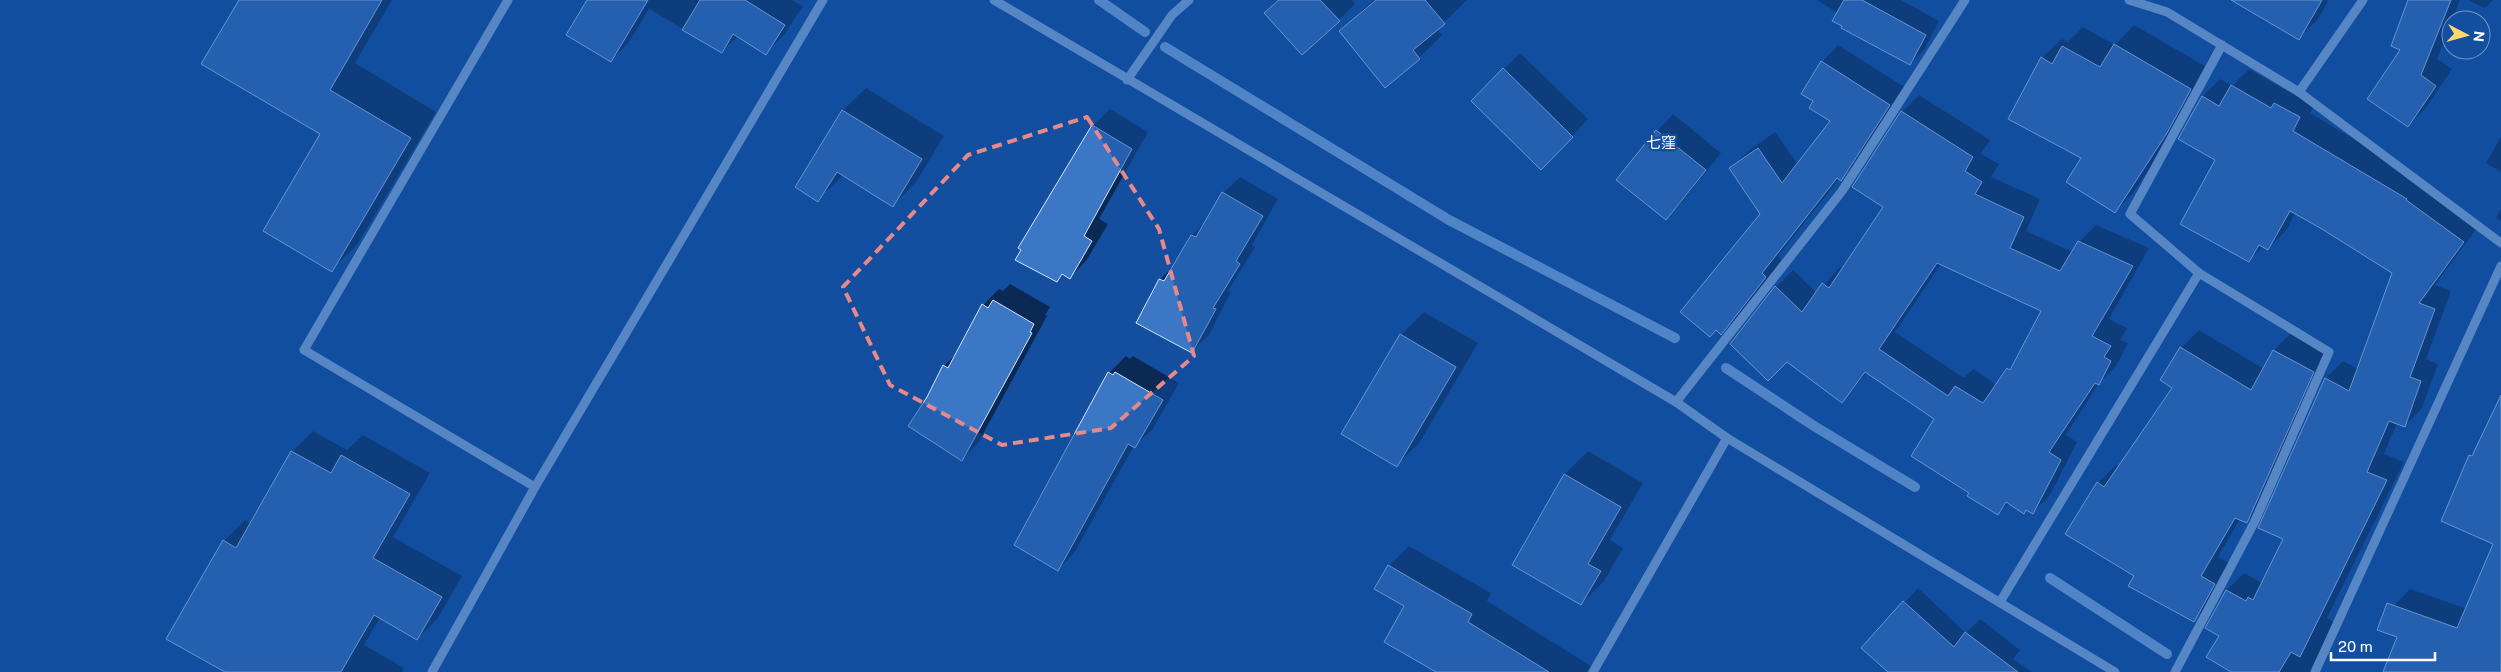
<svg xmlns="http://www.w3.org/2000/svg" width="2501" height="672" font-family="'Public Sans','Noto Sans JP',sans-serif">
  <rect width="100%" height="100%" fill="#134e9f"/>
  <g fill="#0007" fill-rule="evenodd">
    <path d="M 240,0 L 392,0 L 355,63 L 436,112 L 357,245 L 331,270 L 322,134 Z"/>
    <path d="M 588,0 L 792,0 L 803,6 L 784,35 L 766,53 L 738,36 L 722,52 L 649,9 L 629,42 L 611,61 Z"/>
    <path d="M 1279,0 L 1352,0 L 1355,4 L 1339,20 Z"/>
    <path d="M 1373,0 L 1467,0 L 1437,29 L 1442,35 L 1419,58 L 1340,31 Z"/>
    <path d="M 1817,0 L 1901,0 L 1939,21 L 1924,50 L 1910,64 L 1843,26 L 1838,13 Z"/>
    <path d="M 2238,0 L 2329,0 L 2318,19 L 2299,38 Z"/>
    <path d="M 2409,0 L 2460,0 L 2437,59 L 2452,69 L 2425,109 L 2408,125 L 2402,50 Z"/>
    <path d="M 2468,0 L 2493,0 L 2485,8 Z"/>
    <path d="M 2134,25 L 2210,69 L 2186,112 L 2134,192 L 2115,212 L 2083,158 L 2042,58 L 2062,39 L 2068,42 L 2083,27 L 2115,45 Z"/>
    <path d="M 1838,45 L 1906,88 L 1858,162 L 1841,179 L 1840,178 L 1778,256 L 1782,260 L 1737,317 L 1721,333 L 1762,214 L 1731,169 L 1747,152 L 1775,132 L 1798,165 L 1832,121 L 1815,101 L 1822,62 Z"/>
    <path d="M 1520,53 L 1588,119 L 1557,152 L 1504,69 Z"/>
    <path d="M 2249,69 L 2287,91 L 2292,86 L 2317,100 L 2310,113 L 2424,181 L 2480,224 L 2435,285 L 2451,291 L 2426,359 L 2438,364 L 2422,408 L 2405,426 L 2397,423 L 2384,454 L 2404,462 L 2327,618 L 2338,624 L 2310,672 L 2233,672 L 2221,635 L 2227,590 L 2244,573 L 2262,583 L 2284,538 L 2260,528 L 2326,378 L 2343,361 L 2358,369 L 2394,273 L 2295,213 L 2286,231 L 2268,248 L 2264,246 L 2249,260 L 2217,160 L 2203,96 L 2220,79 L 2232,86 Z"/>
    <path d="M 866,88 L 944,136 L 916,182 L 893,205 L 843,175 L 818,200 L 842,111 Z"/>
    <path d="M 1919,95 L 1990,140 L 1981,154 L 1999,164 L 1991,177 L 2040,199 L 2026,231 L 2073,252 L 2079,242 L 2096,225 L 2149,248 L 2109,319 L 2127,328 L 2120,340 L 2128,343 L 2116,366 L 2099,383 L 2066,435 L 2077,442 L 2050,495 L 2033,512 L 2009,503 L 1998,514 L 1936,418 L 1868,372 L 1842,402 L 1787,360 L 1732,344 L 1776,287 L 1793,270 L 1817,293 L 1840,267 L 1843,269 L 1885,207 L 1902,112 ZM 1941,264 L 2043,310 L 2017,359 L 1997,385 L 1973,369 L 1964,378 L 1895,332 Z"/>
    <path d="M 1110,109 L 1148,132 L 1099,219 L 1108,224 L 1086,261 L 1070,277 L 1064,274 L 1057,280 L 1020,248 L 1093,126 Z"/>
    <path d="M 1673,114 L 1721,153 L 1682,202 L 1666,218 L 1657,131 Z"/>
    <path d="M 2501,137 L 2501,172 L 2486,163 Z"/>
    <path d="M 1240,177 L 1278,199 L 1252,245 L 1255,247 L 1228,291 L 1231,292 L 1209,335 L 1192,351 L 1160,280 L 1175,264 L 1192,235 L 1206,221 L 1223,193 Z"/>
    <path d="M 2501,209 L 2501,221 L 2496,218 Z"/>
    <path d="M 1010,284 L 1050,307 L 1045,315 L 1047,316 L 978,443 L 962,460 L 928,398 L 944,366 L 957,353 L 983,305 L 999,289 L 1003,291 Z"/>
    <path d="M 1424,312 L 1478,343 L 1420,442 L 1397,465 L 1401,335 Z"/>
    <path d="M 2199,330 L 2264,369 L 2274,350 L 2292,332 L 2331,353 L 2265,504 L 2246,522 L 2240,519 L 2218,557 L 2232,565 L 2212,602 L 2194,620 L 2136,575 L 2098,483 L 2116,465 L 2119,467 L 2173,387 L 2181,348 Z"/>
    <path d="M 1126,356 L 1130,359 L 1133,356 L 1179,383 L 1152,430 L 1134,446 L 1074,553 L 1058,570 L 1016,545 L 1109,373 Z"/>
    <path d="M 2501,397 L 2501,672 L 2384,672 L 2399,637 L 2394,606 L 2410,589 L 2467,609 L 2495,543 L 2442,520 L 2470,455 L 2477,449 Z"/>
    <path d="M 313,431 L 347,450 L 363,435 L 430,473 L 393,537 L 462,576 L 438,618 L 417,639 L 380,618 L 364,645 L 404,668 L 402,672 L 227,672 L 224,541 L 245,520 L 251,524 L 292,452 Z"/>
    <path d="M 1588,451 L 1643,483 L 1610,540 L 1623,548 L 1604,581 L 1581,604 L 1565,474 Z"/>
    <path d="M 1409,546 L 1491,593 L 1487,601 L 1591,666 L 1587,672 L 1436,672 L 1389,566 Z"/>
    <path d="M 1918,588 L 1966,633 L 1980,619 L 2020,650 L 2013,659 L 2032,672 L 1890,672 L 1863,648 Z"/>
  </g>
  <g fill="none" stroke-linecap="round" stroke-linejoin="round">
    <g stroke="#9dc6f7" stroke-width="10">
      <path d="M 1099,0 L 1145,32"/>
      <path d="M 1165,47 L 1449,220 L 1675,338"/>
      <path d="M 1726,368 L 1814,426 L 1915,487"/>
      <path d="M 2050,578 L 2167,654"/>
    </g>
  </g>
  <g fill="#3c77c6" stroke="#d4e6fd" fill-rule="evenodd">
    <path d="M 239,0 L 382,0 L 330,90 L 411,138 L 332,272 L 263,231 L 320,134 L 201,64 Z"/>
    <path d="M 587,0 L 648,0 L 611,62 L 566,35 Z"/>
    <path d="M 700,0 L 745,0 L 785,25 L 766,55 L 733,34 L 722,53 L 682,30 Z"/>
    <path d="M 1279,0 L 1320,0 L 1340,21 L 1302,55 L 1264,13 Z"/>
    <path d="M 1376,0 L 1425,0 L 1445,24 L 1413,50 L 1420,59 L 1385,88 L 1339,31 Z"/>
    <path d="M 1844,0 L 1862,0 L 1926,35 L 1910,65 L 1841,28 L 1842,26 L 1832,21 Z"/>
    <path d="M 2231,0 L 2322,0 L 2299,40 Z"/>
    <path d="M 2408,0 L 2451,0 L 2421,75 L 2436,86 L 2408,127 L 2367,99 L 2400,50 L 2391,46 Z"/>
    <path d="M 2114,44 L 2191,89 L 2167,133 L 2115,213 L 2066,182 L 2081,158 L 2008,119 L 2041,57 L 2052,64 L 2062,46 L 2100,67 Z"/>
    <path d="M 1821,61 L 1890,105 L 1841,181 L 1837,178 L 1762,273 L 1766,277 L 1721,335 L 1716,330 L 1710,337 L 1680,312 L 1760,214 L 1729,168 L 1758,148 L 1782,183 L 1830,121 L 1809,108 L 1813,101 L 1801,94 Z"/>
    <path d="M 1503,68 L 1573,137 L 1541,170 L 1471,101 Z"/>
    <path d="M 2231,85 L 2271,108 L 2274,103 L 2300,117 L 2293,131 L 2407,199 L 2406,200 L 2464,242 L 2419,303 L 2435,309 L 2410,377 L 2421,381 L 2405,427 L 2389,421 L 2367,472 L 2387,480 L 2300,657 L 2291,652 L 2279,672 L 2231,672 L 2206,657 L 2219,636 L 2205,628 L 2226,590 L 2246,601 L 2248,597 L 2253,600 L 2283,539 L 2258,528 L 2325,378 L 2349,391 L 2392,273 L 2322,229 L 2290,211 L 2268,250 L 2259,245 L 2249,262 L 2180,224 L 2215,160 L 2178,139 L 2202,96 L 2219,106 Z"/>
    <path d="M 842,110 L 922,159 L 893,207 L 837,172 L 818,202 L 795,187 Z"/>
    <path d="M 1901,111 L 1973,157 L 1965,171 L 1982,182 L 1975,194 L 2024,217 L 2010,248 L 2060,271 L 2078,241 L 2133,266 L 2092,336 L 2111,346 L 2104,357 L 2111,361 L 2099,385 L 2095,383 L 2049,452 L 2061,460 L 2033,514 L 2026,510 L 2024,514 L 2006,502 L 1998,515 L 1967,496 L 1969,493 L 1911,456 L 1934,419 L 1865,372 L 1842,403 L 1787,362 L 1768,381 L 1730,344 L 1775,286 L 1802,312 L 1822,283 L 1829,288 L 1883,207 L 1852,187 ZM 1937,263 L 2041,311 L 2010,370 L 2007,368 L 1983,403 L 1955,386 L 1948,396 L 1879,349 Z"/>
    <path d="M 1092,125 L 1132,149 L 1084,236 L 1092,241 L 1070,279 L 1062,274 L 1057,282 L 1015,260 L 1021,250 L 1018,248 Z"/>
    <path d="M 1656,130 L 1706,170 L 1666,220 L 1616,180 Z"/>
    <path d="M 1222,192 L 1263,216 L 1236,261 L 1240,264 L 1213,308 L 1216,309 L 1192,353 L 1136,323 L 1159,279 L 1164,281 L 1191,235 L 1196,237 Z"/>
    <path d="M 993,300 L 1034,324 L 1030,332 L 1032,333 L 962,461 L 908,426 L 927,397 L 943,365 L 948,368 L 982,304 L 988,308 Z"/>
    <path d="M 1400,334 L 1456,367 L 1397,467 L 1341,434 Z"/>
    <path d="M 2180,347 L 2251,390 L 2273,350 L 2314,372 L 2247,523 L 2235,518 L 2201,576 L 2215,584 L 2194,622 L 2128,586 L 2134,576 L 2065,534 L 2097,482 L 2104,487 L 2172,388 L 2160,380 Z"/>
    <path d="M 1108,372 L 1113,375 L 1115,372 L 1163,400 L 1135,448 L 1128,444 L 1058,571 L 1014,545 Z"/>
    <path d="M 2501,395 L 2501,672 L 2383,672 L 2397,637 L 2377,630 L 2387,603 L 2457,628 L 2493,544 L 2441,521 L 2469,455 L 2472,456 Z"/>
    <path d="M 291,451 L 331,473 L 341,455 L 410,494 L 373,558 L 442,597 L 417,640 L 374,615 L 341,672 L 225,672 L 166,639 L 223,540 L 236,548 Z"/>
    <path d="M 1564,474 L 1621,507 L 1588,564 L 1601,571 L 1581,605 L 1512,565 Z"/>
    <path d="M 1388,565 L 1472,614 L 1468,622 L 1549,672 L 1436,672 L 1384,642 L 1404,606 L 1374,589 Z"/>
    <path d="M 1903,601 L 1954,647 L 1965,632 L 2018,672 L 1888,672 L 1861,648 Z"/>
  </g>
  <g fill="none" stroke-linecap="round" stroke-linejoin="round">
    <g stroke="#abcbf4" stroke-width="9">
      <path d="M 508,0 L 304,350 L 535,487"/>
      <path d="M 994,0 L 1676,402 L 1727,438 L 2115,672"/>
      <path d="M 2129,0 L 2167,12 L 2299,92 L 2501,243"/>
      <path d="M 1127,80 L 1172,15 L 1189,0"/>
      <path d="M 2299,92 L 2363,0"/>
      <path d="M 1676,402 L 1842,191 L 1965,0"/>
      <path d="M 2000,602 L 2199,273"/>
      <path d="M 432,672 L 535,487 L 823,0"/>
      <path d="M 1593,672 L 1727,438"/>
      <path d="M 2175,672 L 2254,523 L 2329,352 L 2199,273 L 2130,214 L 2222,45"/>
      <path d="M 2315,672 L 2501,266"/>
    </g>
  </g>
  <path d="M0 0H2501V672H0ZM 1087,117 L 1159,229 L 1194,356 L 1111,428 L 1002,445 L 890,385 L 843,287 L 968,155 Z" fill="#134e9f" fill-opacity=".55" fill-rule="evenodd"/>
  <path fill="none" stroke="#e88989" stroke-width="4" stroke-dasharray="10 6" stroke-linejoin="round" d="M 1087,117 L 1159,229 L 1194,356 L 1111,428 L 1002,445 L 890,385 L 843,287 L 968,155 Z"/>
  <g text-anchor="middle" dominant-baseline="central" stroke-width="4.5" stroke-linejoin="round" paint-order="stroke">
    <g font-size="15" fill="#fff" stroke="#134e9f">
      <text x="1661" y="142">七窪</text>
    </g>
  </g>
  <g transform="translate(2466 35) rotate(96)"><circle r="24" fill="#134e9f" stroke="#7195c5"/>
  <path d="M0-4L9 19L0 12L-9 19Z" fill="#ffd76e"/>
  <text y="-8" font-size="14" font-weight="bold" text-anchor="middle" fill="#ffffff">N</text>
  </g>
  <path d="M2331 652v8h104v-8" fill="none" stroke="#ffffff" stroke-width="2.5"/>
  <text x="2338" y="652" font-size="15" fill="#ffffff" stroke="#134e9f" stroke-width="4" paint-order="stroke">20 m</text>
</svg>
